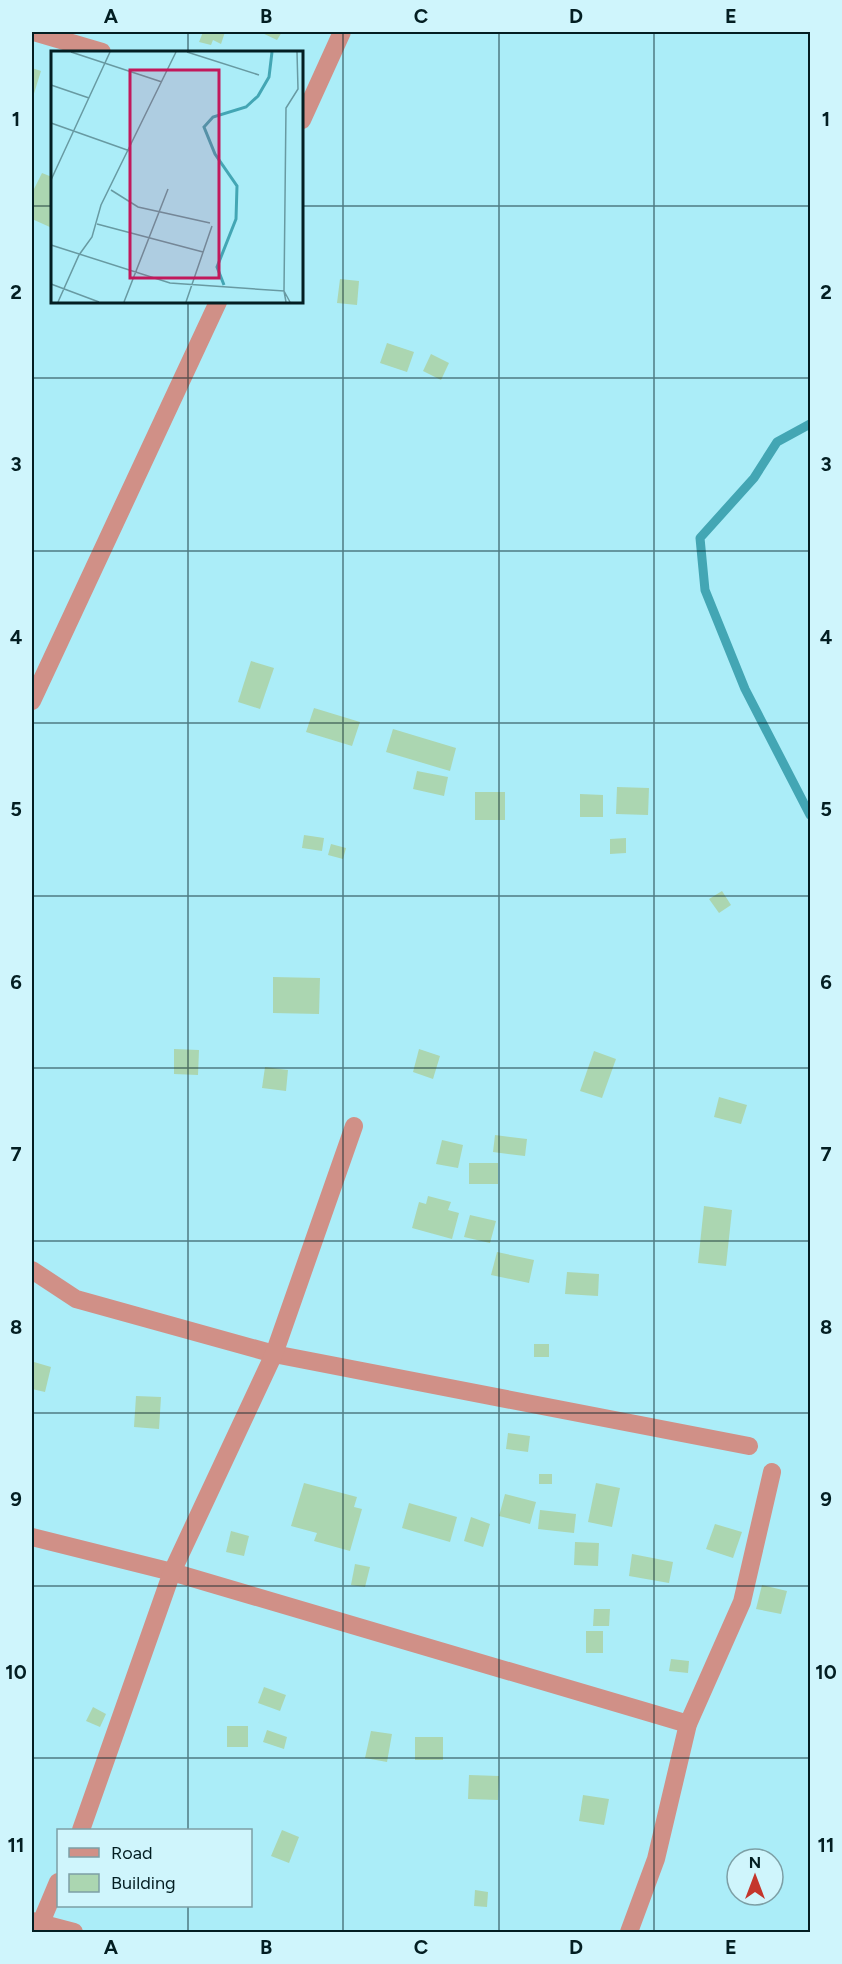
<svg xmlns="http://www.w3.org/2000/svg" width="842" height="1964" font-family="Figtree,sans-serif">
  <rect width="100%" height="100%" fill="#abedf8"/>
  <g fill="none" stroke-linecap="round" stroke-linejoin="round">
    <path stroke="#43a6b4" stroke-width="9" d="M 810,424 L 777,442 L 754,478 L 700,538 L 705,590 L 745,689 L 810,815"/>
  </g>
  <g fill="#abd6b1">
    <path d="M 203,32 L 225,32 L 221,44 L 213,40 L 211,45 L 199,42 Z"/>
    <path d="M 260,32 L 282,32 L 277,40 Z"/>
    <path d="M 32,68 L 41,71 L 32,100 Z"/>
    <path d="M 42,173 L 52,177 L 52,228 L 32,219 L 32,193 Z"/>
    <path d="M 340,279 L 359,281 L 357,305 L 337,303 Z"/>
    <path d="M 387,343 L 414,352 L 407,372 L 380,363 Z"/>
    <path d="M 431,354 L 449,363 L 441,380 L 423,371 Z"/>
    <path d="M 251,661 L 274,668 L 260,709 L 238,702 Z"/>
    <path d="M 314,708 L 360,722 L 352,746 L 306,732 Z"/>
    <path d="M 393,729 L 456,748 L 450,771 L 386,752 Z"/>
    <path d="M 417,771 L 448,777 L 444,796 L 413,789 Z"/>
    <path d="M 617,787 L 649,788 L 648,815 L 616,814 Z"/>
    <rect x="475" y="792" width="30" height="28"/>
    <path d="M 580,794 L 603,795 L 603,817 L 580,817 Z"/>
    <path d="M 304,835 L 324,838 L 322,851 L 302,848 Z"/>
    <path d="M 626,838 L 626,853 L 610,854 L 610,839 Z"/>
    <path d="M 331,844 L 346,848 L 343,859 L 328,855 Z"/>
    <path d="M 722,891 L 731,905 L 719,913 L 709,899 Z"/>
    <path d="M 273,977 L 320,978 L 319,1014 L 273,1013 Z"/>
    <path d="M 174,1049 L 199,1050 L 198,1075 L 174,1074 Z"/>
    <path d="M 419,1049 L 440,1056 L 433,1079 L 413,1072 Z"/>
    <path d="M 594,1051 L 616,1059 L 602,1098 L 580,1091 Z"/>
    <path d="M 265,1067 L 288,1070 L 286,1091 L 262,1088 Z"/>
    <path d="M 719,1097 L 747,1105 L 741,1124 L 714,1117 Z"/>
    <path d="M 495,1135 L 527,1139 L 525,1156 L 493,1152 Z"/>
    <path d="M 442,1140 L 463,1145 L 458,1168 L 436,1164 Z"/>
    <rect x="469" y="1163" width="29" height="21"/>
    <path d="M 428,1196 L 451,1202 L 448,1210 L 459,1213 L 452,1239 L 412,1228 L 419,1202 L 426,1204 Z"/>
    <path d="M 704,1206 L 732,1210 L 726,1266 L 698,1263 Z"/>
    <path d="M 470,1215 L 496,1221 L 490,1243 L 464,1237 Z"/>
    <path d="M 497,1252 L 534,1260 L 529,1283 L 491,1275 Z"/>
    <path d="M 567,1272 L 599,1274 L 598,1296 L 565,1294 Z"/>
    <rect x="534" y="1344" width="15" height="13"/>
    <path d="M 34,1362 L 51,1367 L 45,1392 L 32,1389 Z"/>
    <path d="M 136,1396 L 161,1397 L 159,1429 L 134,1427 Z"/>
    <path d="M 508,1433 L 530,1436 L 528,1452 L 506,1449 Z"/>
    <rect x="539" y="1474" width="13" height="10"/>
    <path d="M 304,1483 L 357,1497 L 354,1507 L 362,1509 L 350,1551 L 314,1541 L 317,1533 L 291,1526 Z"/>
    <path d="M 596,1483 L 620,1488 L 612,1527 L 588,1522 Z"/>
    <path d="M 505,1494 L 536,1502 L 530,1524 L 499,1516 Z"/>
    <path d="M 409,1503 L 457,1517 L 450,1542 L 402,1528 Z"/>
    <path d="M 540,1510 L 576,1514 L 574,1533 L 538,1529 Z"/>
    <path d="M 471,1517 L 490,1524 L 483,1547 L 464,1541 Z"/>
    <path d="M 715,1524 L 742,1532 L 733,1558 L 706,1549 Z"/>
    <path d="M 231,1531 L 249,1536 L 244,1556 L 226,1552 Z"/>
    <path d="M 575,1542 L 599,1543 L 598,1566 L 574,1565 Z"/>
    <path d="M 632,1554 L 673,1562 L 669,1583 L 629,1576 Z"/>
    <path d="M 355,1564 L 370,1567 L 365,1587 L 351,1585 Z"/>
    <path d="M 762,1585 L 787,1591 L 781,1614 L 756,1609 Z"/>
    <path d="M 594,1609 L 610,1609 L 609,1626 L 593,1626 Z"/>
    <rect x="586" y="1631" width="17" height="22"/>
    <path d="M 671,1659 L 689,1661 L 688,1673 L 669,1671 Z"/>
    <path d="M 264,1687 L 286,1695 L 280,1711 L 258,1703 Z"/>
    <path d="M 93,1707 L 106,1714 L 100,1727 L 86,1721 Z"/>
    <rect x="227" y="1726" width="21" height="21"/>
    <path d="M 267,1730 L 287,1737 L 284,1749 L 263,1742 Z"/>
    <path d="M 371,1731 L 392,1734 L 387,1762 L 365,1758 Z"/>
    <rect x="415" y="1737" width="28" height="23"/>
    <path d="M 469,1775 L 499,1776 L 498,1800 L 468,1799 Z"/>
    <path d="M 583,1795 L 609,1799 L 604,1825 L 579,1821 Z"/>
    <path d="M 282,1830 L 299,1837 L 289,1863 L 271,1856 Z"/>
    <path d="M 475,1890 L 488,1892 L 487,1907 L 474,1906 Z"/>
  </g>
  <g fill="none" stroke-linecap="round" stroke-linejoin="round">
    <g stroke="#d09087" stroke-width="18">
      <path d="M 34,32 L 102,52"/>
      <path d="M 302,120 L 342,32"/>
      <path d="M 32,701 L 218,302"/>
      <path d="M 32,1270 L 76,1299 L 274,1354 L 749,1446"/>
      <path d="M 32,1537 L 172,1572 L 688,1724"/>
      <path d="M 81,1830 L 172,1572 L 274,1354 L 354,1126"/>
      <path d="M 32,1921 L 74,1932"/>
      <path d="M 37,1932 L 58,1882"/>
      <path d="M 629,1932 L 656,1859 L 688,1724 L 742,1602 L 772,1472"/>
    </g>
  </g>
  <path fill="none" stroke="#031e22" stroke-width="1.5" stroke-opacity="0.55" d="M 188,32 L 188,52M 343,32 L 343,1932M 499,32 L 499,1932M 654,32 L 654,1932M 32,206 L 52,206M 302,206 L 810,206M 188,302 L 188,1830M 32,378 L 810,378M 32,551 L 810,551M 32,723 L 810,723M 32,896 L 810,896M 32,1068 L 810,1068M 32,1241 L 810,1241M 32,1413 L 810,1413M 32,1586 L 810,1586M 32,1758 L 810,1758M 188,1906 L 188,1932"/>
  <g transform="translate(51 51)">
    <rect width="252" height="252" fill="#abedf8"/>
    <path fill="none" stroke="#43a6b4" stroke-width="3" d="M 173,234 L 166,216 L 185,168 L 186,135 L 164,103 L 153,76 L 162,66 L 195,56 L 207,45 L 218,26 L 221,1"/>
    <path fill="none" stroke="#689aa2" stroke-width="1.5" d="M 20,1 L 111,31M 136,1 L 208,24M 0,34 L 38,47M 0,72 L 79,100M 0,129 L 59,1M 60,139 L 87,156 L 159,172M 46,173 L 152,201M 0,194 L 119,232 L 233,240 L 235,57 L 247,38 L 246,1M 0,233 L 48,251M 7,251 L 28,204 L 41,186 L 50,154 L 125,1M 73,251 L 117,138M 135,251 L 161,175M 235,251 L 233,240 L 239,251"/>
    <path fill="#c2185b" fill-opacity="0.15" stroke="#c2185b" stroke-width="3" d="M 79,19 L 168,19 L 168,227 L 79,227 Z"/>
    <rect width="252" height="252" fill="none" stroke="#031e22" stroke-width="3"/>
  </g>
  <rect width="842" height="1964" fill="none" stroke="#cff5fc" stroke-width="66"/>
  <rect x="57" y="1829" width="195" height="78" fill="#cff5fc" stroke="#7d9fa5" stroke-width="1.5"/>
  <rect x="69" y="1848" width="30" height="9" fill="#d09087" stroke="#7d9fa5" stroke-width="1.5"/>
  <text x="111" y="1859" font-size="18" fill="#031e22">Road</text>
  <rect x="69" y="1874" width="30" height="18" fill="#abd6b1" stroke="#7d9fa5" stroke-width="1.5"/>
  <text x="111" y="1889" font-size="18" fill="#031e22">Building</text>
  <g transform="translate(755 1877)"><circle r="28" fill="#cff5fc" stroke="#7d9fa5" stroke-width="1.5"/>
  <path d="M0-4.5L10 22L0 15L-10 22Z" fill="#c4362c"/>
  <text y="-9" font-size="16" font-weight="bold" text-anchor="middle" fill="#031e22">N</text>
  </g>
  <rect x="33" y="33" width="776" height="1898" fill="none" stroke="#031e22" stroke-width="2"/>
  <g font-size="20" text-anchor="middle" font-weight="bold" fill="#031e22">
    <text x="111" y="23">A</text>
    <text x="266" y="23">B</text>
    <text x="421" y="23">C</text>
    <text x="576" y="23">D</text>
    <text x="731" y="23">E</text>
    <text x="16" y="126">1</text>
    <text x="826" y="126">1</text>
    <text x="16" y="299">2</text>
    <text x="826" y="299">2</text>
    <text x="16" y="471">3</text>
    <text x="826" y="471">3</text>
    <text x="16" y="644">4</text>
    <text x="826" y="644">4</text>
    <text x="16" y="816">5</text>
    <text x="826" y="816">5</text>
    <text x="16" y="989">6</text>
    <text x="826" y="989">6</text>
    <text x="16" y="1161">7</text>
    <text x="826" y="1161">7</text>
    <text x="16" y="1334">8</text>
    <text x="826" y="1334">8</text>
    <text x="16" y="1506">9</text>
    <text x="826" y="1506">9</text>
    <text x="16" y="1679">10</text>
    <text x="826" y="1679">10</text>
    <text x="16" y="1852">11</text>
    <text x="826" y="1852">11</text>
    <text x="111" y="1954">A</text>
    <text x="266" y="1954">B</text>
    <text x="421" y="1954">C</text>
    <text x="576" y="1954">D</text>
    <text x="731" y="1954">E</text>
  </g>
</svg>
